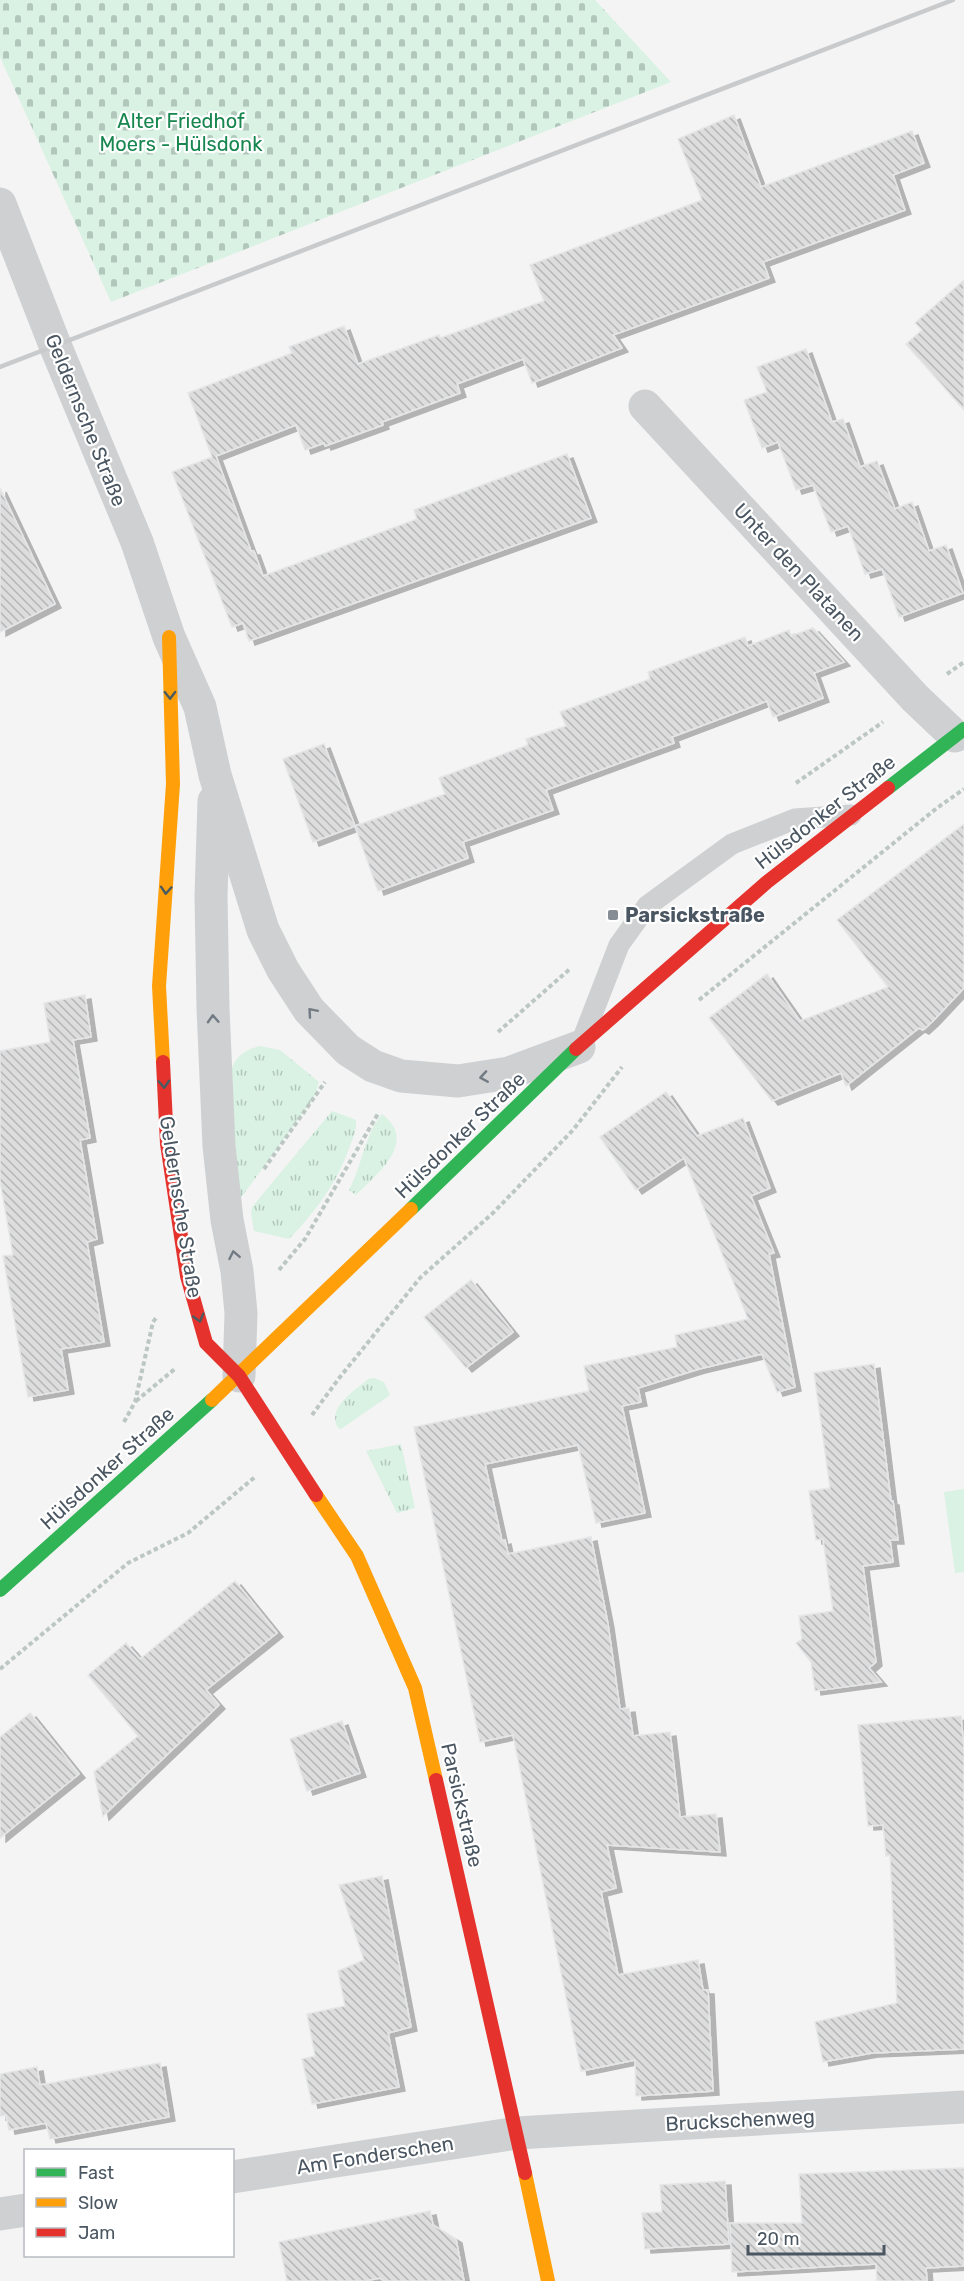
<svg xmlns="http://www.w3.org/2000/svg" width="964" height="2281" font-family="Rubik,sans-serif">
  <defs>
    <pattern id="grass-tufts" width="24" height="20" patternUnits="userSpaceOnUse" patternTransform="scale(1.5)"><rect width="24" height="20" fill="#d9f2e3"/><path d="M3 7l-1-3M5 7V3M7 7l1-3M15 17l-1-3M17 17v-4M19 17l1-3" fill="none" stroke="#b2c7bb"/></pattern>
    <pattern id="cemetery-stones" width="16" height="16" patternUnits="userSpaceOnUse" patternTransform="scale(1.5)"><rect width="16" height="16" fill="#d9f2e3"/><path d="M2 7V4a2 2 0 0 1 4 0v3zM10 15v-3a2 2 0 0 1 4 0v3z" fill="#b2c7bb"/></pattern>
    <pattern id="building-back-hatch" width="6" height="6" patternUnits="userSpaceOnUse" patternTransform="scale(1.5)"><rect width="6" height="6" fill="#ddddde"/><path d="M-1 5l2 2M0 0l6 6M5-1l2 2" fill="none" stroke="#b5b6b7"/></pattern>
    <filter id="shadow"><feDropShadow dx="6" dy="4" stdDeviation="0" flood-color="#0004"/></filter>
  </defs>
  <rect width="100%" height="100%" fill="#f4f4f4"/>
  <g fill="url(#grass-tufts)">
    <path d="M 260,1046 L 280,1050 L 319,1082 L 314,1098 L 240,1199 L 235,1152 L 230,1073 C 235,1057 244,1050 260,1046 Z"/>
    <path d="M 332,1111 L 356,1120 C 357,1131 352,1140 348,1151 C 335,1186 315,1212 289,1239 L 254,1231 L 251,1213 L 252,1207 Z"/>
    <path d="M 382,1114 C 419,1142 377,1174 356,1195 L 349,1190 C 362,1166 364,1136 382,1114 Z"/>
    <path d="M 374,1378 L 384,1382 L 390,1395 L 341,1429 L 338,1428 C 326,1407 355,1391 368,1379 Z"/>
    <path d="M 401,1444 L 415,1508 L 397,1513 L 366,1451 Z"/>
  </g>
  <path fill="url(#cemetery-stones)" d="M 0,0 L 595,0 L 671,82 L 111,302 L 0,57 Z"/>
  <path fill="#d9f2e3" d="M 964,1489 L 964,1572 L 955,1573 L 944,1492 Z"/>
  <g fill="url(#building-back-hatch)" stroke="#e5e6e7" stroke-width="1.5" filter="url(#shadow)">
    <path d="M 734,115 L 761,187 L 912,131 L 924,163 L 893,175 L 905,210 L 763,262 L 769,278 L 613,335 L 622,348 L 532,383 L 523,359 L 457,384 L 460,393 L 382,422 L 383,425 L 325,446 L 324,443 L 305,450 L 296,425 L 216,456 L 251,551 L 254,551 L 263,576 L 417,519 L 414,510 L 567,454 L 591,518 L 249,641 L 243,623 L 232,627 L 172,472 L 212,457 L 188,393 L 292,353 L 289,347 L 344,326 L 358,364 L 439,335 L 440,338 L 544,301 L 530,265 L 702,200 L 678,139 Z"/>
    <path d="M 964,280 L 964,410 L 906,344 L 922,330 L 915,323 Z"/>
    <path d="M 806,349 L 832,422 L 843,419 L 860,467 L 877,461 L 895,509 L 912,502 L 929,551 L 946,545 L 963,593 L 899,617 L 882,569 L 865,574 L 848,526 L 831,532 L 813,485 L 796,490 L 778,442 L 762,448 L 744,400 L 767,392 L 757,367 Z"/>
    <path d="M 0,488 L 55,604 L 0,632 Z"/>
    <path d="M 813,628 L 844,662 L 814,673 L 823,698 L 773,717 L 767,701 L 672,737 L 674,743 L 546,790 L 553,810 L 463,842 L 468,858 L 378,891 L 355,826 L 445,794 L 439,778 L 528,745 L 526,739 L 566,726 L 560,712 L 650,679 L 648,672 L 745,637 L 748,646 L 789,630 L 791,636 Z"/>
    <path d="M 324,744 L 355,826 L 313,842 L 283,759 Z"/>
    <path d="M 964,824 L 964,988 L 932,1022 L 923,1030 L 919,1028 L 846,1086 L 841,1073 L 772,1101 L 709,1018 L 767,974 L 800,1021 L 888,987 L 837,920 Z"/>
    <path d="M 85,995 L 91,1037 L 73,1040 L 90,1138 L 80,1140 L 97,1239 L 87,1242 L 104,1342 L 61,1349 L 68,1390 L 28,1397 L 3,1256 L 13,1255 L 0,1181 L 0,1051 L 50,1042 L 44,1003 Z"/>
    <path d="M 666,1092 L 697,1136 L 743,1118 L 770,1188 L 751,1196 L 774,1253 L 769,1254 L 795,1387 L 777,1392 L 762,1354 L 699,1369 L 638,1388 L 641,1402 L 622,1406 L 645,1513 L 596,1523 L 578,1445 L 485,1464 L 502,1541 L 505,1540 L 508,1554 L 591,1537 L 608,1624 L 620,1709 L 629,1708 L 633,1736 L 670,1732 L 680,1817 L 716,1814 L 720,1852 L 607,1845 L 616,1888 L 601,1892 L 618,1975 L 698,1960 L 703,1990 L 708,1990 L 713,2091 L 636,2096 L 635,2060 L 581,2071 L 513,1735 L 480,1742 L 414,1427 L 589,1391 L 584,1366 L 677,1347 L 675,1335 L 748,1319 L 684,1158 L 636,1190 L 600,1137 Z"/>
    <path d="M 471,1280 L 513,1332 L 466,1368 L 424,1317 Z"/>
    <path d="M 874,1364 L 891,1501 L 893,1501 L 898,1540 L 890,1540 L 893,1562 L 863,1566 L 876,1662 L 869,1668 L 881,1682 L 815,1691 L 811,1662 L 796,1643 L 802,1639 L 799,1616 L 833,1611 L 823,1539 L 816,1540 L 809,1491 L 830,1488 L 814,1373 Z"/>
    <path d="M 235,1581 L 277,1633 L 206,1690 L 219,1705 L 103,1816 L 94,1772 L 138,1736 L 88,1675 L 126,1643 L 140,1659 Z"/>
    <path d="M 30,1713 L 79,1774 L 0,1838 L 0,1737 Z"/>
    <path d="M 961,1716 L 964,1749 L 964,2049 L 872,2053 L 823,2062 L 815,2022 L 897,2003 L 890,1855 L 886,1856 L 883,1825 L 868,1826 L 858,1725 Z"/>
    <path d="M 342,1721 L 360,1773 L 307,1791 L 290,1739 Z"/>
    <path d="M 382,1876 L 411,2027 L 388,2033 L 399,2087 L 312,2104 L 302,2059 L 315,2056 L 307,2014 L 345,2006 L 338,1971 L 364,1960 L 339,1885 Z"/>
    <path d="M 160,2063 L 169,2117 L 50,2139 L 46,2123 L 9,2130 L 6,2115 L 0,2116 L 0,2074 L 37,2067 L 40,2085 Z"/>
    <path d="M 964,2168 L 964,2266 L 926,2268 L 927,2281 L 877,2281 L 876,2264 L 732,2272 L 730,2223 L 802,2223 L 799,2174 Z"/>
    <path d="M 725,2181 L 729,2244 L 645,2249 L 642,2213 L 662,2212 L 660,2185 Z"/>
    <path d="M 430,2211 L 433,2225 L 456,2239 L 464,2281 L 384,2281 L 380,2278 L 365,2281 L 287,2281 L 279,2242 Z"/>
  </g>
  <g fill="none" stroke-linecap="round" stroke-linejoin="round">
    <g stroke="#bcc7c4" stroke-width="4" stroke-dasharray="4.5 3" stroke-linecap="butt">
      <path d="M 947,674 L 964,662"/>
      <path d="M 796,783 L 883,722"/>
      <path d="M 699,1000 L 937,808 L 964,789"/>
      <path d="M 498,1032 L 571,968"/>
      <path d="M 264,1169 L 325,1082"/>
      <path d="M 279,1270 L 305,1239 L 379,1112"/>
      <path d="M 136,1401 L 176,1368"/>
      <path d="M 312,1415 L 340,1377 L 420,1278 L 494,1212 L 573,1130 L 622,1067"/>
      <path d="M 124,1422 L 135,1402 L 153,1322 L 156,1318"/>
      <path d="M 0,1669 L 128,1563 L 188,1533 L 255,1477"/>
    </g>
    <path stroke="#ced0d2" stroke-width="21" d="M 583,1038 L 619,945 L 647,906 L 732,844 L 795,819 L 851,815"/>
    <g stroke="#ced0d2" stroke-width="33">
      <path d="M 0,204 L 55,345 L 137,542 L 169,637 L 200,707 L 215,775 L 263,930 L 283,970 L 309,1010 L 348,1050 L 373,1066 L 401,1076 L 458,1081 L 509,1073 L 579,1047"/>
      <path d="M 645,406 L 915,698 L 955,736"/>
      <path d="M 214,801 L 211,896 L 213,1008 L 219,1146 L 227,1220 L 237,1271 L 241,1313 L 239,1376"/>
      <path d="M 232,2177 L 517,2133 L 964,2107"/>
      <path d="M 0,2214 L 26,2210"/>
    </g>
    <g stroke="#30b455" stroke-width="14">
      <path d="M 888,788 L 964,729"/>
      <path d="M 411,1209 L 576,1049"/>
      <path d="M 0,1590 L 212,1400"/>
    </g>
    <g stroke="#ff9f0a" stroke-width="14">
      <path d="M 163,1062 L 159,986 L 173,784 L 169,637"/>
      <path d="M 212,1400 L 411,1209"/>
      <path d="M 316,1495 L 357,1556 L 415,1688 L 436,1780"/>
      <path d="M 525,2173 L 548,2281"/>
    </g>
    <g stroke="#e5322d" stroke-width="14">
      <path d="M 576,1049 L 767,882 L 888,788"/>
      <path d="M 163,1062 L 167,1144 L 187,1276 L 206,1343 L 239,1376 L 316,1495"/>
      <path d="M 436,1780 L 525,2173"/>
    </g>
    <path stroke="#c9cacc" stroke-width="4.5" d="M 0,367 L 953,0"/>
  </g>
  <defs><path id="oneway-chevron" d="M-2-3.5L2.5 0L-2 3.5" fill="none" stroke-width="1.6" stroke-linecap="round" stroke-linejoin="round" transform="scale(1.5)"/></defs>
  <g stroke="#495b60">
    <use href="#oneway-chevron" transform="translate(170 695) rotate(89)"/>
    <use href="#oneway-chevron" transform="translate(166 890) rotate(94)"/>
    <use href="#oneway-chevron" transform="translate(164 1084) rotate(87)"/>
    <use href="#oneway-chevron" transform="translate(199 1318) rotate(74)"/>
  </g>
  <g stroke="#727b83">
    <use href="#oneway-chevron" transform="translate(312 1012) rotate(-131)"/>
    <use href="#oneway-chevron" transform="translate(213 1019) rotate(-93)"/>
    <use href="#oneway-chevron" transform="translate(484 1077) rotate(171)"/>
    <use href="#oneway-chevron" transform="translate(234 1255) rotate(-101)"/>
  </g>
  <rect fill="#868d94" stroke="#fff" stroke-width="2" x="607" y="909" width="12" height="12" rx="3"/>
  <g text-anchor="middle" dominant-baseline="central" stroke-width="4.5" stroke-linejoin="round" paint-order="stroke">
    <g font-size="20" fill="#17864f" stroke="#fff">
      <text x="181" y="121">Alter Friedhof<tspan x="181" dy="23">Moers - Hülsdonk</tspan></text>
    </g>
    <g font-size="20" fill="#4a5661" stroke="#fff">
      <text transform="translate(86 420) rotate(68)">Geldernsche Straße</text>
      <text transform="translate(799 572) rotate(47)">Unter den Platanen</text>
      <text transform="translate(825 812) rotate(-38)">Hülsdonker Straße</text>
      <text transform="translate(460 1135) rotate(-44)">Hülsdonker Straße</text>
      <text transform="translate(181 1207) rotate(81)">Geldernsche Straße</text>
      <text transform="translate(107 1468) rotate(-42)">Hülsdonker Straße</text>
      <text transform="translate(462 1805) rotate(77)">Parsickstraße</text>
      <text transform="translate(740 2120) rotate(-3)">Bruckschenweg</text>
      <text transform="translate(375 2155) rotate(-9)">Am Fonderschen</text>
    </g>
    <g font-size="20" font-weight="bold" fill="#4a5661" stroke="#fff" text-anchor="start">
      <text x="625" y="915">Parsickstraße</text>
    </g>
  </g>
  <rect x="24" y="2149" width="210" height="108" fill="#ffffff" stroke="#b7bbc0" stroke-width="1.5"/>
  <rect x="36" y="2168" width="30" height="9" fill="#30b455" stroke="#b7bbc0" stroke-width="1.5"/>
  <text x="78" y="2179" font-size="18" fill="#4a5661">Fast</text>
  <rect x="36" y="2198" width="30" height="9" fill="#ff9f0a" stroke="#b7bbc0" stroke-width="1.5"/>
  <text x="78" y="2209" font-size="18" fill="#4a5661">Slow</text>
  <rect x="36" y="2228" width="30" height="9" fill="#e5322d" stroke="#b7bbc0" stroke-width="1.5"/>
  <text x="78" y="2239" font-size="18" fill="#4a5661">Jam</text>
  <path d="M748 2245v9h136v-9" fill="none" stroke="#4a5661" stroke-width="3"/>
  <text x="757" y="2245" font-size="18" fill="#4a5661" stroke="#ffffff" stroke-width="4.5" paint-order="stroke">20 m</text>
</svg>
